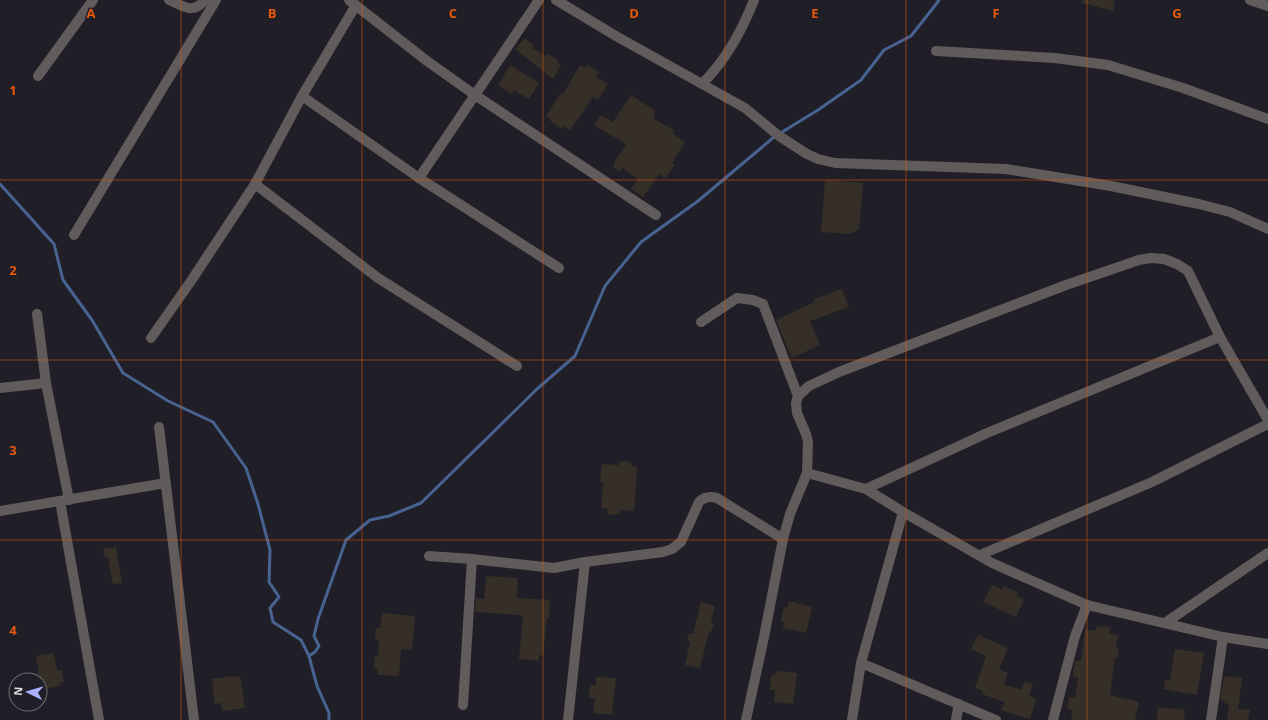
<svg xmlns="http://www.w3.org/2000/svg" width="1268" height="720" font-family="'Open Sans',sans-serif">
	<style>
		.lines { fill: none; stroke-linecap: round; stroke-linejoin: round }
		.stream { stroke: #486291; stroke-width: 3 }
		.building { fill: #352f28 }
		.minor { stroke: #615b5c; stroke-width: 10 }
		.grid { fill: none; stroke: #e8590c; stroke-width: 1; stroke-opacity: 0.55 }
		.grid-label { font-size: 13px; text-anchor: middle; font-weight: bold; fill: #e8590c; stroke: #201f27; stroke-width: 3; stroke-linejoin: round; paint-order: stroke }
	</style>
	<rect width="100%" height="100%" fill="#201f27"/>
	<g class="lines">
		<g class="stream">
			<polyline points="0,184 54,244 63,280 92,320 123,373 168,401 213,422 246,468 258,504 270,550 269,582 279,597 270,608 273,622 301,640 309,656 317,686 329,713 329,720"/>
			<polyline points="309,656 315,652 319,646 314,636 318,619 346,540 370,520 389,516 421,503 537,389 575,356 605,286 641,242 698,201 774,137 818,110 861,80 884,50 911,36 937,3 939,0"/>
		</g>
	</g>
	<g class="building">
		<polygon points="1082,0 1115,0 1113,11 1082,3"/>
		<polygon points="525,38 534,46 532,48 546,56 548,54 558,60 557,62 561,65 553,79 515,49"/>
		<polygon points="510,65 539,83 529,99 514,90 512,94 498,85"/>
		<polygon points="580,65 585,68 587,65 599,72 596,77 608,84 598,100 593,97 570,130 564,126 562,129 550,121 552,120 546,116 561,93 563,94"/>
		<polygon points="631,95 656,111 653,115 655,116 653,118 675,131 673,134 685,142 672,163 675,165 665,178 660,174 658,177 657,177 643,197 631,189 638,179 622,168 620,172 613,167 615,163 614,163 626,144 594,125 601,115 613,122"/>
		<polygon points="825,180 863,183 859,229 850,234 821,232"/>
		<polygon points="842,289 849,307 810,321 820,345 792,358 776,320 815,302 814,299"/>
		<polygon points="620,461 631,462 631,466 637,467 634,511 620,510 619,515 607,514 608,509 601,508 603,482 600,482 602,464 619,465"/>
		<polygon points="116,547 122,583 113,584 108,558 105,558 103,549"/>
		<polygon points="486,576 518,578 517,598 550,600 549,618 547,618 543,656 539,655 539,661 519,659 523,616 520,616 520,615 475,612 476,598 484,599"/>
		<polygon points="992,585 1002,590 1003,586 1018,592 1016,596 1024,600 1016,617 983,602"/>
		<polygon points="789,601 812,607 806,633 783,628 784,622 781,621 784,607 787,608"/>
		<polygon points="701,602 715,606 711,623 714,624 711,632 709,631 700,668 685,665 690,642 687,641 689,633 693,634"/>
		<polygon points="382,613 415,616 412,650 401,649 399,676 378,675 378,669 374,668 375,656 378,657 379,640 375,640 376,628 380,628"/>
		<polygon points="1097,626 1110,627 1109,634 1118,635 1116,648 1119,649 1118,658 1115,657 1110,695 1139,702 1135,720 1071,720 1073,710 1067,709 1069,697 1075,698 1078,677 1073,677 1075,661 1081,661 1085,629 1095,631"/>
		<polygon points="978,635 1008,648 999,669 1008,673 1004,684 1021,690 1024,682 1033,684 1029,696 1036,699 1030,719 1001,710 1004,702 982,694 983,691 975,688 986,656 971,649"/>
		<polygon points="1175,649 1204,653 1197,695 1164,689 1165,680 1170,681 1171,675"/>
		<polygon points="54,653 57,671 62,670 64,682 59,683 60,686 41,689 36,656"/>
		<polygon points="777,671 797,673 793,704 774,702 775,690 770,690 771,676 775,675"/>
		<polygon points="232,676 232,677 240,676 245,708 222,711 221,703 215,704 212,686 214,686 212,679"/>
		<polygon points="1224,676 1242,678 1238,709 1250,710 1248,720 1227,720 1229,704 1224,703 1225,701 1220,700"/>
		<polygon points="596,677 616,678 612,715 593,713 595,699 589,698 590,685 596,685"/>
		<polygon points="1158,707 1185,710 1184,720 1157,720"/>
	</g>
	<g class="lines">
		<g class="minor">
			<path d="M169,0C183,6 193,15 205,0"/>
			<polyline points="349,0 427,61 475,95 656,215"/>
			<polyline points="556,0 616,36 745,108 779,136 807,154 818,159 835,163 1006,169 1111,186 1199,204 1230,212 1268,229"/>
			<polyline points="1250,0 1268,6"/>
			<polyline points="936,51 1055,58 1108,65 1183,88 1268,119"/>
			<polyline points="38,76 93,0"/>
			<path d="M702,84C725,61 742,31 754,0"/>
			<polyline points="302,96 419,178 559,268"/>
			<polyline points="419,178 539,0"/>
			<polyline points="255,184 378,278 517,366"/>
			<polyline points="74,235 216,0"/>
			<polyline points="37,314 46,383 69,500"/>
			<polyline points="701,322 737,298 753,300 763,304 798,396"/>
			<polyline points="151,338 191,281 255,184 302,96 356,5"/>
			<polyline points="0,388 46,383"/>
			<polyline points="159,427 194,720"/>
			<polyline points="807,473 866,489 903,512 992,563 1087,605"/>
			<polyline points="866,489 987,433 1220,337"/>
			<polyline points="60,501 99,720"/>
			<polyline points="0,511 166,483"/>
			<polyline points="980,555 1152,482 1268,424"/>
			<path d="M429,556L472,559L554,568L585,562L663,552L672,549L681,542L699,502C704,497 710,496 717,498L783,539"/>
			<polyline points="1165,623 1268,553"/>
			<polyline points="861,663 996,720"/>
			<polyline points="463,705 472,559"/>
			<polyline points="568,720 585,562"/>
			<polyline points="746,720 764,637 783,539 790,514 807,473 808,442 806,434 797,413 796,403 798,396 809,386 839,372 1066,285 1139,260 1151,258 1164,259 1177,264 1188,271 1220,337 1268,420"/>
			<polyline points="852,720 861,663 903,512"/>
			<polyline points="956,720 959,704"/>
			<polyline points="1053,720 1075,636 1087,605 1223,637 1268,644"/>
			<polyline points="1211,720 1223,637"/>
		</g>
	</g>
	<path class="grid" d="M181,0V720M362,0V720M543,0V720M725,0V720M906,0V720M1087,0V720M0,180H1268M0,360H1268M0,540H1268"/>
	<g class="grid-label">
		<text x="91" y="18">A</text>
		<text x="272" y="18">B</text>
		<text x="453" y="18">C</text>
		<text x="634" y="18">D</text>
		<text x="815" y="18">E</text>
		<text x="996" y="18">F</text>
		<text x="1177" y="18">G</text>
		<text x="13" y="95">1</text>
		<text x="13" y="275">2</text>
		<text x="13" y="455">3</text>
		<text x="13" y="635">4</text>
	</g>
	<g transform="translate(28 692) rotate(275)"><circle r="19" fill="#201f27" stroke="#6c6b73"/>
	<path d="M0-3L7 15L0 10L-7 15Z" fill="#a7b1fc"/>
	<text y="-6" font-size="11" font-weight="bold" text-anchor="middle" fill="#dedee4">N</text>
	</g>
</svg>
